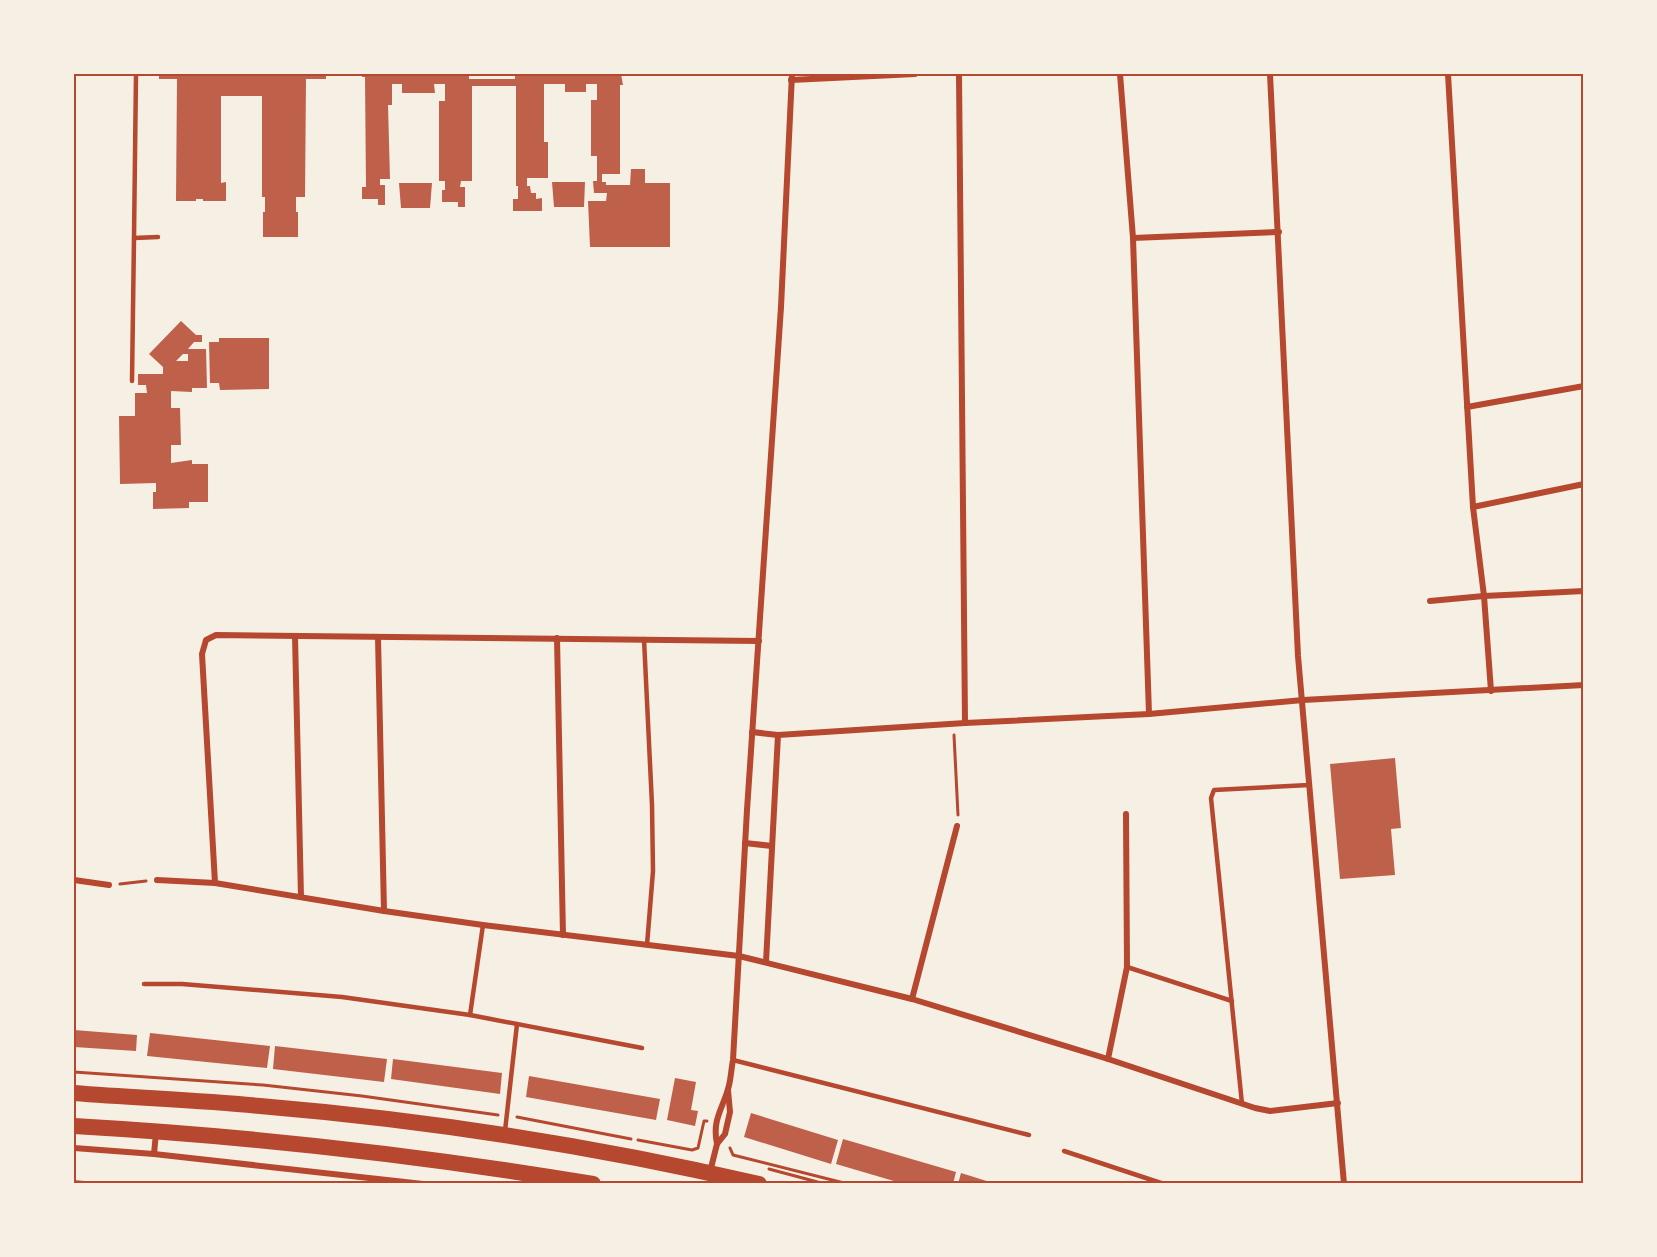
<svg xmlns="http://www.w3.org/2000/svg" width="1657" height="1257" font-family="'Titillium Web',sans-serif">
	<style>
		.building { fill: #bf614a; fill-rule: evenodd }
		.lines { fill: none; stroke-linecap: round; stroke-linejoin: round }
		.path { stroke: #b5482f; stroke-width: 3 }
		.service { stroke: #b5482f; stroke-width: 4.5 }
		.minor { stroke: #b5482f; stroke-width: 6 }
		.trunk { stroke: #b5482f; stroke-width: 16 }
		.neatline { fill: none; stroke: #b5482f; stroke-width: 2 }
	</style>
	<rect width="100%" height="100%" fill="#f6efe4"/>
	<g class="building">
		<polygon points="159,74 326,74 326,79 306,79 305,197 296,197 296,212 298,212 298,237 263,237 263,212 265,212 265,197 262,197 262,96 221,96 221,183 226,182 226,201 203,201 203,199 196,199 196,201 176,201 177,79 159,79"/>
		<polygon points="362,74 469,74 469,79 515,79 515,74 621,74 623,85 620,85 620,174 602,174 602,182 606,182 606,185 630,185 631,169 645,169 645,183 670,183 670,247 590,247 588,201 606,201 607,193 594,193 593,181 597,181 597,156 591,156 591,100 597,100 597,84 586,84 586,92 565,92 565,84 544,84 544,142 548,142 548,178 527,178 527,186 530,186 531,193 536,193 536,199 542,198 542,211 513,211 513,199 518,199 518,186 516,186 516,86 472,86 472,181 461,181 460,187 465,187 465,207 458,207 458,202 442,202 442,190 445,190 445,181 439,181 439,101 445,101 445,84 434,84 435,93 402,93 402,84 392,84 392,105 388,105 390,179 380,179 380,185 385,185 385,205 378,205 378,199 362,199 362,187 366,187 365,77 362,77"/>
		<polygon points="552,182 585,182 584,207 554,207"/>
		<polygon points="399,183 432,183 430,208 401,208"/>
		<path d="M181,321L196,335H202V342H194L188,349H206L207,388H192V392L171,391V408H180L181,445H171V463L192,460V464H208V502H189V508L153,509V492H156V483L120,484L119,416H135V393H147L146,385H138V374H163V367L149,354ZM183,354H188V361H176Z"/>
		<polygon points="219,338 269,338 269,389 220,390 219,383 210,383 209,342 219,342"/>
		<polygon points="1395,758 1401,828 1391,829 1395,875 1340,879 1330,764"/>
		<polygon points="74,1030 137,1035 136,1051 74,1047"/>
		<polygon points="150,1033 270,1046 267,1068 147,1056"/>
		<polygon points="275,1046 387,1059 384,1082 273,1069"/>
		<polygon points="393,1059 502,1073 500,1094 391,1079"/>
		<polygon points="529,1076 660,1099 656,1120 526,1097"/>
		<polygon points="675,1078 696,1082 691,1110 698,1111 695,1126 667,1120"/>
		<polygon points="751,1113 838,1140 831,1164 744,1137"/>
		<polygon points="843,1139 956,1172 953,1184 904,1184 836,1164"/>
		<polygon points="961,1173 993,1183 993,1184 958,1184"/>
		<polygon points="75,1180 94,1182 94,1184 74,1184"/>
	</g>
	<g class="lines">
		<g class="path">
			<polyline points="954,735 958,815"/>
			<polyline points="120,884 146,881"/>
			<polyline points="74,1072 263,1085 362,1096 498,1115"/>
			<polyline points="517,1117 631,1139"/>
			<polyline points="638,1140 692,1150 698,1148 704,1121 707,1121"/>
			<polyline points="730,1148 733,1155 848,1184"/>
			<polyline points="769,1169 825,1184"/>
		</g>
		<g class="service">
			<polyline points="136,74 134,238 158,237"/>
			<polyline points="132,381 134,238"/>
			<polyline points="644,639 652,805 653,871 647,945"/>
			<polyline points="1127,967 1232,1001"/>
			<polyline points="144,984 182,984 342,997 470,1015 642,1048"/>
			<polyline points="470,1015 483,925"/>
			<polyline points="733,1060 1029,1135"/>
			<polyline points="1242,1104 1211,798 1214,790 1309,785"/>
			<polyline points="505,1131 517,1024"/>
			<polyline points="1064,1151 1164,1184"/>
		</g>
		<g class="minor">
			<polyline points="959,74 965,723"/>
			<polyline points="1120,74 1133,238 1149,714"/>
			<polyline points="1270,74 1298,656 1344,1184"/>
			<polyline points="1448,74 1473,507 1484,596 1491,691"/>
			<polyline points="791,80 915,74"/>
			<polyline points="1133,238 1279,232"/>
			<polyline points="1467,407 1584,386"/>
			<polyline points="1473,507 1584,484"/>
			<polyline points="1430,601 1484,596 1584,591"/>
			<polyline points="295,636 301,897"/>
			<polyline points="378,637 384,911"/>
			<polyline points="557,638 563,935"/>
			<polyline points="752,732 778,735 965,723 1149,714 1303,700 1584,685"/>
			<polyline points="745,843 772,846"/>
			<polyline points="74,880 109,885"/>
			<polyline points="157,880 215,883 384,911 483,925 739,956 912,999 1108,1059 1255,1108 1270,1111 1338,1103"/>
			<polyline points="215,883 202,654 206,640 216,635 759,641"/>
			<polyline points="766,962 778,735"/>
			<polyline points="912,999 957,826"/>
			<polyline points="1108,1059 1127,967 1126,814"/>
			<path d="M717,1144C712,1120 722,1110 728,1089C731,1080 731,1070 733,1060L747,810L781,307L792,74"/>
			<polyline points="74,1148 154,1154 423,1184"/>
			<polyline points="154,1154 156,1133"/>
			<polyline points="710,1172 717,1144 725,1134 730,1112 728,1090"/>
		</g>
		<g class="trunk">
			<path d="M74,1093C136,1098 198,1100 260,1106C427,1120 595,1146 759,1184"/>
			<path d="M74,1126C248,1136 420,1155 593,1184"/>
		</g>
	</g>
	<rect width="1657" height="1257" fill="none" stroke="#f6efe4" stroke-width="150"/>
	<rect x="75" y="75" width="1507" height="1107" class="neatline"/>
</svg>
